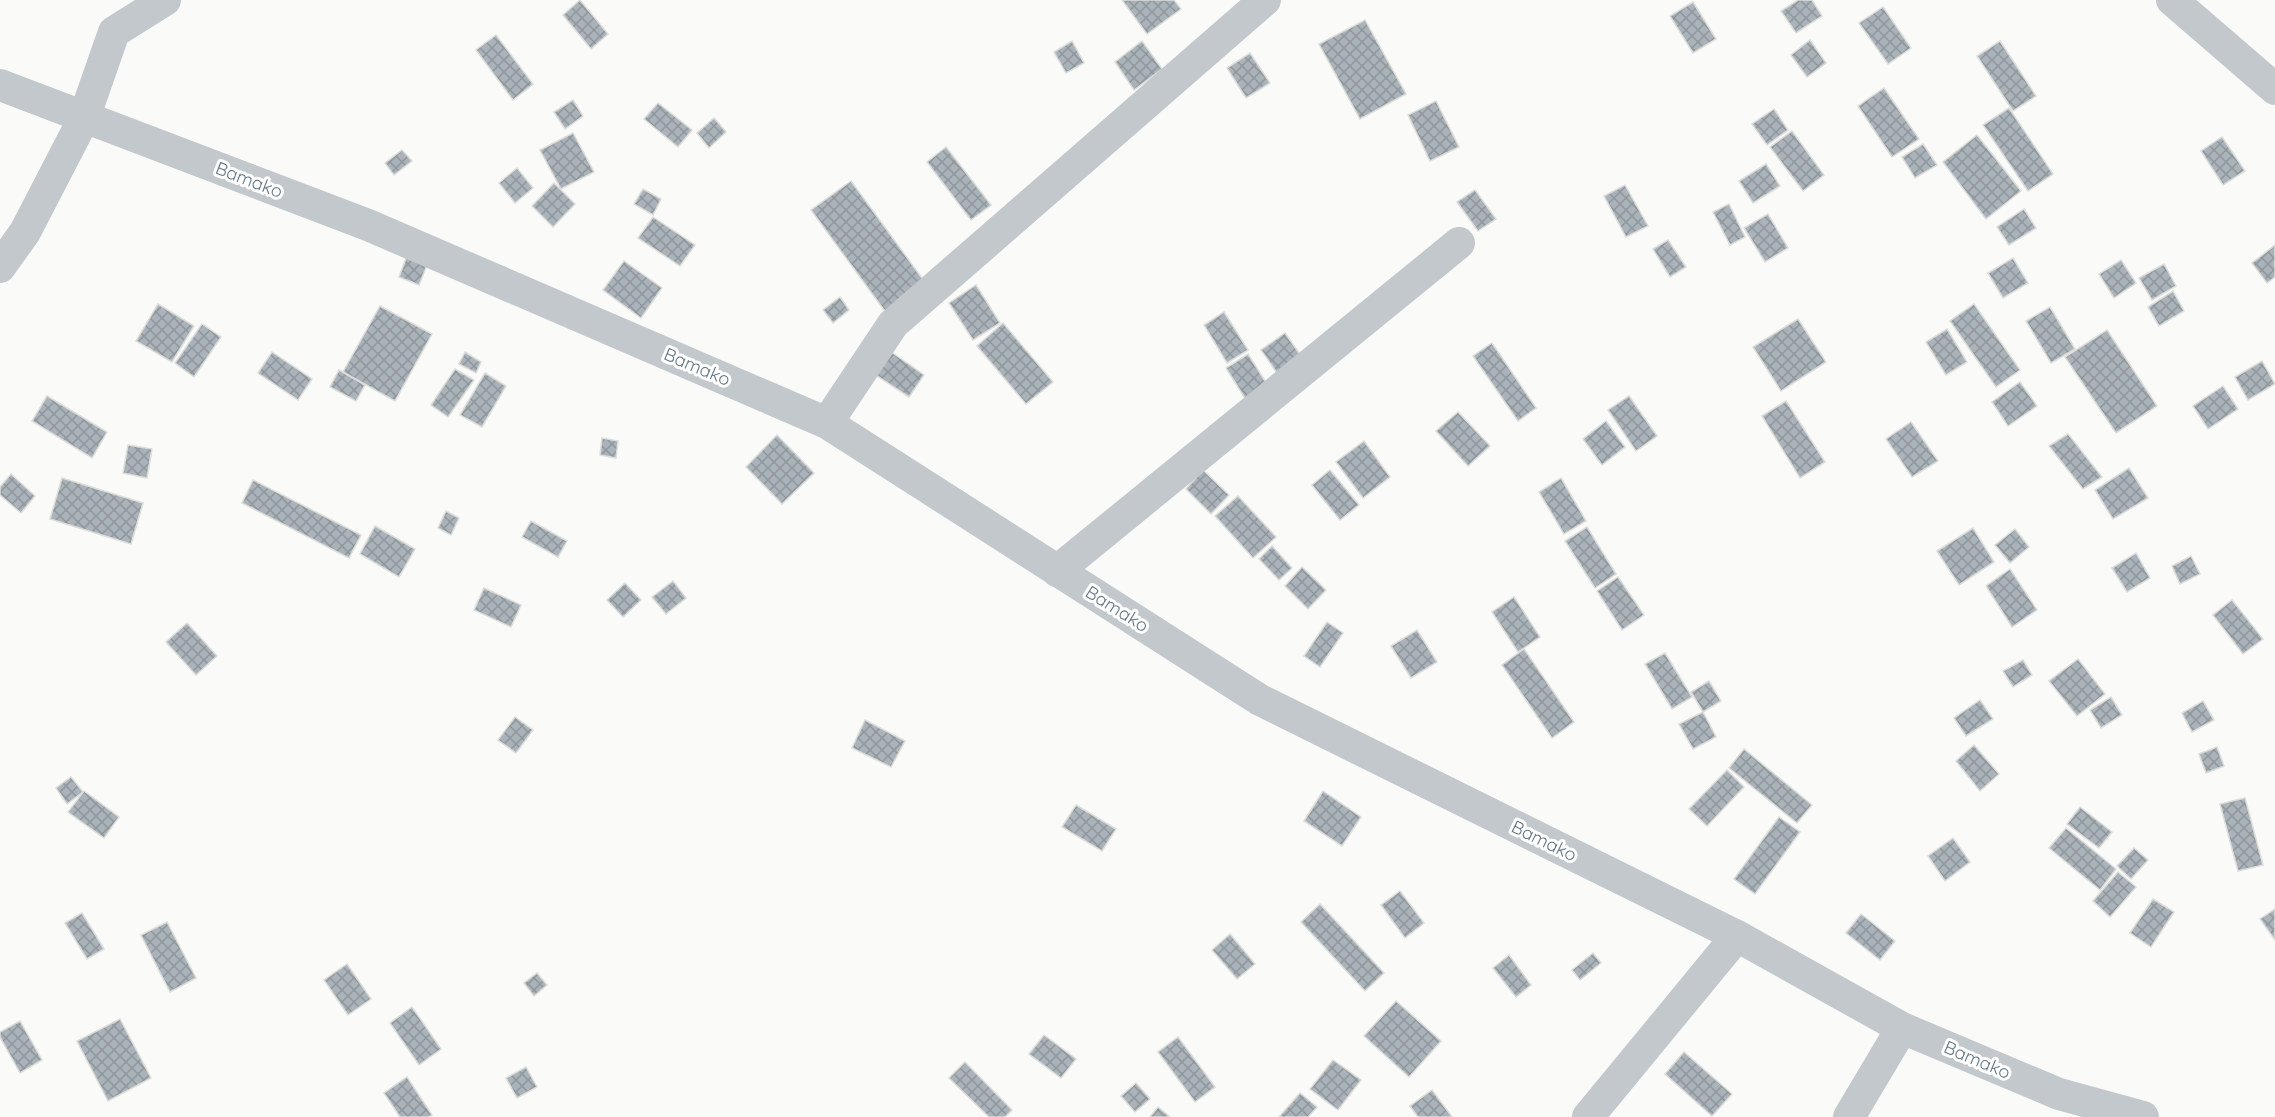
<svg xmlns="http://www.w3.org/2000/svg" width="2275" height="1117" font-family="Quicksand,sans-serif">
	<style>
		.building { fill: url(#building-cross-hatch); stroke: #dcdcda; stroke-width: 1.5 }
		.lines { fill: none; stroke-linecap: round; stroke-linejoin: round }
		.minor { stroke: #c3c8cc; stroke-width: 32 }
		.labels { text-anchor: middle; stroke-width: 6; stroke-linejoin: round; paint-order: stroke }
		.street-label { font-size: 18px; fill: #657683; stroke: #fff }
	</style>
	<defs>
		<pattern id="building-cross-hatch" width="8" height="8" patternUnits="userSpaceOnUse" patternTransform="scale(1.5)"><rect width="8" height="8" fill="#aab3b9"/><path d="M0 0l8 8M0 8l8-8" fill="none" stroke="#8e969c"/></pattern>
	</defs>
	<rect width="100%" height="100%" fill="#fafaf8"/>
	<g class="building">
		<polygon points="580,0 608,34 591,49 563,15"/>
		<polygon points="1122,0 1174,0 1181,9 1147,34"/>
		<polygon points="1798,0 1812,0 1822,16 1796,33 1781,11"/>
		<polygon points="1693,2 1716,39 1693,53 1670,16"/>
		<polygon points="1883,7 1911,48 1888,64 1859,23"/>
		<polygon points="1365,20 1406,94 1360,119 1319,44"/>
		<polygon points="496,35 533,84 513,100 476,50"/>
		<polygon points="1810,40 1826,63 1807,77 1791,55"/>
		<polygon points="1072,41 1084,63 1066,73 1054,52"/>
		<polygon points="1142,41 1162,69 1134,90 1115,62"/>
		<polygon points="2000,41 2036,96 2013,111 1977,56"/>
		<polygon points="1250,53 1270,83 1246,98 1227,68"/>
		<polygon points="1884,88 1919,139 1892,157 1858,106"/>
		<polygon points="573,100 583,116 565,129 554,112"/>
		<polygon points="1436,101 1459,147 1430,161 1408,115"/>
		<polygon points="658,103 692,130 678,147 644,119"/>
		<polygon points="2009,108 2053,174 2028,191 1983,125"/>
		<polygon points="1774,109 1788,130 1767,145 1752,124"/>
		<polygon points="714,118 726,132 709,148 697,133"/>
		<polygon points="1792,131 1824,175 1803,191 1770,147"/>
		<polygon points="573,133 594,172 561,189 540,150"/>
		<polygon points="1977,135 2021,191 1986,219 1943,162"/>
		<polygon points="2222,137 2245,171 2223,185 2201,151"/>
		<polygon points="1923,144 1937,165 1915,178 1902,157"/>
		<polygon points="946,147 991,205 971,220 927,162"/>
		<polygon points="402,150 412,161 394,175 385,163"/>
		<polygon points="1766,164 1780,186 1753,203 1739,181"/>
		<polygon points="517,168 533,188 515,203 499,183"/>
		<polygon points="851,181 927,285 887,314 811,210"/>
		<polygon points="554,183 575,204 553,227 532,206"/>
		<polygon points="1625,185 1648,226 1626,237 1604,196"/>
		<polygon points="643,189 661,199 653,215 634,204"/>
		<polygon points="1475,190 1496,219 1478,231 1457,202"/>
		<polygon points="1729,204 1745,237 1730,245 1713,212"/>
		<polygon points="2024,209 2036,228 2009,245 1997,227"/>
		<polygon points="1768,214 1788,248 1765,262 1744,228"/>
		<polygon points="653,217 695,245 680,266 638,238"/>
		<polygon points="1668,240 1686,267 1670,277 1653,249"/>
		<polygon points="2275,245 2275,277 2267,283 2252,263"/>
		<polygon points="407,256 427,265 419,285 399,277"/>
		<polygon points="2013,258 2028,283 2003,298 1988,273"/>
		<polygon points="2121,260 2136,283 2114,298 2099,274"/>
		<polygon points="624,261 662,288 641,318 603,290"/>
		<polygon points="2164,264 2176,286 2152,300 2139,278"/>
		<polygon points="976,285 1000,323 973,340 949,303"/>
		<polygon points="2173,291 2184,311 2159,326 2148,307"/>
		<polygon points="840,297 849,310 833,323 823,310"/>
		<polygon points="158,304 194,326 172,362 136,341"/>
		<polygon points="1974,304 2020,370 1996,387 1950,321"/>
		<polygon points="380,306 432,334 395,401 343,372"/>
		<polygon points="2050,307 2075,349 2051,363 2026,321"/>
		<polygon points="1224,312 1248,350 1227,363 1204,325"/>
		<polygon points="1798,319 1826,362 1781,391 1753,347"/>
		<polygon points="1003,323 1053,382 1026,404 977,346"/>
		<polygon points="202,324 221,337 194,377 175,363"/>
		<polygon points="1947,329 1967,362 1946,375 1926,342"/>
		<polygon points="2107,330 2157,406 2116,433 2065,357"/>
		<polygon points="1285,333 1306,363 1282,380 1261,350"/>
		<polygon points="1492,343 1536,408 1518,421 1473,356"/>
		<polygon points="887,349 924,375 909,397 871,372"/>
		<polygon points="272,352 312,379 298,400 258,373"/>
		<polygon points="465,352 481,362 476,373 459,364"/>
		<polygon points="1248,354 1270,389 1248,403 1226,368"/>
		<polygon points="2262,361 2275,384 2248,400 2235,377"/>
		<polygon points="455,369 474,380 448,417 431,405"/>
		<polygon points="339,370 365,385 356,401 330,387"/>
		<polygon points="485,373 506,386 482,427 460,415"/>
		<polygon points="2020,382 2037,406 2008,426 1992,402"/>
		<polygon points="2223,386 2238,409 2208,429 2193,406"/>
		<polygon points="47,396 107,432 92,458 32,421"/>
		<polygon points="1629,396 1657,436 1636,451 1608,410"/>
		<polygon points="1786,401 1825,462 1800,478 1762,416"/>
		<polygon points="1458,412 1490,446 1468,466 1436,431"/>
		<polygon points="1606,421 1625,447 1602,465 1583,439"/>
		<polygon points="1911,422 1938,461 1912,477 1886,439"/>
		<polygon points="2068,434 2102,477 2083,489 2049,446"/>
		<polygon points="777,435 814,473 782,504 746,467"/>
		<polygon points="602,438 618,441 616,458 600,455"/>
		<polygon points="1364,441 1390,477 1363,498 1336,462"/>
		<polygon points="128,445 152,449 147,478 123,473"/>
		<polygon points="2129,468 2148,498 2113,519 2095,490"/>
		<polygon points="1203,470 1229,495 1211,514 1186,489"/>
		<polygon points="1330,470 1359,505 1340,520 1312,485"/>
		<polygon points="11,474 35,496 21,513 0,495 0,487"/>
		<polygon points="62,478 143,503 131,544 50,519"/>
		<polygon points="1561,478 1586,521 1564,534 1539,492"/>
		<polygon points="253,480 361,535 349,558 242,503"/>
		<polygon points="1238,496 1276,537 1253,558 1215,516"/>
		<polygon points="446,511 459,518 451,535 438,528"/>
		<polygon points="531,521 567,541 558,557 522,537"/>
		<polygon points="375,526 415,549 399,577 360,554"/>
		<polygon points="1587,527 1616,574 1595,588 1565,541"/>
		<polygon points="1973,528 1994,562 1959,585 1937,551"/>
		<polygon points="2015,529 2029,547 2010,563 1995,545"/>
		<polygon points="1272,546 1292,568 1279,580 1259,559"/>
		<polygon points="2136,553 2150,578 2127,592 2112,568"/>
		<polygon points="2191,556 2200,574 2180,584 2172,566"/>
		<polygon points="1302,567 1326,590 1308,609 1285,586"/>
		<polygon points="2010,569 2037,610 2012,627 1986,586"/>
		<polygon points="1618,577 1644,615 1622,630 1597,591"/>
		<polygon points="673,581 686,598 666,614 652,597"/>
		<polygon points="625,583 641,600 623,617 607,600"/>
		<polygon points="484,588 521,605 511,627 474,610"/>
		<polygon points="1514,597 1540,637 1518,652 1492,612"/>
		<polygon points="2232,600 2263,639 2243,654 2213,615"/>
		<polygon points="1327,622 1343,633 1320,667 1304,656"/>
		<polygon points="187,623 217,656 196,675 166,642"/>
		<polygon points="1417,630 1437,662 1411,678 1391,646"/>
		<polygon points="1524,649 1574,722 1552,738 1502,665"/>
		<polygon points="1665,653 1692,697 1672,709 1645,664"/>
		<polygon points="2078,659 2105,694 2077,716 2049,681"/>
		<polygon points="2023,660 2032,675 2013,687 2003,671"/>
		<polygon points="1709,681 1721,701 1703,712 1691,692"/>
		<polygon points="2111,697 2122,715 2101,728 2090,710"/>
		<polygon points="1980,700 1993,719 1966,736 1954,718"/>
		<polygon points="2203,701 2214,720 2192,732 2182,713"/>
		<polygon points="1703,712 1716,737 1693,749 1679,724"/>
		<polygon points="515,717 533,730 516,753 498,740"/>
		<polygon points="865,720 905,741 891,767 852,748"/>
		<polygon points="1974,745 1999,774 1980,791 1956,761"/>
		<polygon points="2217,747 2224,766 2206,773 2199,754"/>
		<polygon points="1744,749 1812,805 1797,823 1729,768"/>
		<polygon points="1727,770 1744,787 1707,826 1689,809"/>
		<polygon points="71,777 83,792 67,804 56,788"/>
		<polygon points="84,791 119,817 104,838 68,812"/>
		<polygon points="1323,791 1361,817 1342,846 1304,821"/>
		<polygon points="2245,798 2263,865 2238,871 2220,804"/>
		<polygon points="1076,805 1116,829 1102,851 1062,827"/>
		<polygon points="2080,807 2112,832 2099,848 2067,824"/>
		<polygon points="1779,817 1800,832 1755,894 1734,879"/>
		<polygon points="2066,828 2116,869 2100,890 2049,848"/>
		<polygon points="1953,838 1970,862 1945,881 1928,856"/>
		<polygon points="2134,848 2148,860 2131,879 2117,866"/>
		<polygon points="2118,872 2136,887 2110,917 2093,901"/>
		<polygon points="1400,891 1424,923 1405,938 1381,905"/>
		<polygon points="2153,899 2174,912 2151,947 2130,933"/>
		<polygon points="1320,904 1384,973 1365,991 1301,922"/>
		<polygon points="2275,909 2275,940 2260,919"/>
		<polygon points="82,913 104,949 87,959 65,923"/>
		<polygon points="1861,914 1895,941 1880,960 1846,933"/>
		<polygon points="167,922 196,978 170,992 141,935"/>
		<polygon points="1230,934 1255,964 1237,979 1212,950"/>
		<polygon points="1593,953 1601,963 1580,980 1572,970"/>
		<polygon points="1509,955 1531,985 1516,997 1493,968"/>
		<polygon points="347,964 371,999 348,1015 324,980"/>
		<polygon points="537,973 547,985 534,996 524,983"/>
		<polygon points="1396,1001 1441,1041 1409,1077 1364,1036"/>
		<polygon points="412,1007 441,1049 419,1065 390,1023"/>
		<polygon points="120,1019 151,1078 108,1101 77,1041"/>
		<polygon points="20,1021 42,1060 20,1073 0,1037 0,1032"/>
		<polygon points="1044,1035 1076,1059 1061,1078 1029,1054"/>
		<polygon points="1178,1037 1215,1087 1195,1102 1158,1052"/>
		<polygon points="1684,1052 1732,1094 1712,1116 1665,1074"/>
		<polygon points="1333,1060 1361,1080 1338,1110 1310,1089"/>
		<polygon points="965,1062 1012,1110 1005,1117 989,1117 949,1078"/>
		<polygon points="526,1067 537,1087 517,1098 506,1078"/>
		<polygon points="407,1077 432,1115 429,1117 400,1117 384,1093"/>
		<polygon points="1136,1083 1150,1099 1135,1112 1121,1096"/>
		<polygon points="1432,1090 1452,1117 1418,1117 1410,1106"/>
		<polygon points="1300,1093 1317,1107 1308,1117 1279,1117"/>
		<polygon points="1158,1107 1170,1117 1150,1117"/>
	</g>
	<g class="lines">
		<g class="minor">
			<polyline points="2172,0 2275,89"/>
			<polyline points="0,85 368,225 827,423 1260,700 1737,936 1902,1028 2059,1094 2143,1117"/>
			<polyline points="0,267 25,232 84,118 114,32 165,0"/>
			<polyline points="827,423 893,324 1265,0"/>
			<polyline points="1057,571 1459,243"/>
			<polyline points="1588,1117 1737,936"/>
			<polyline points="1849,1117 1902,1028"/>
		</g>
	</g>
	<g class="labels">
		<g class="street-label">
			<text transform="translate(249 180) rotate(21)" y="6">Bamako</text>
			<text transform="translate(697 367) rotate(23)" y="6">Bamako</text>
			<text transform="translate(1117 609) rotate(32)" y="6">Bamako</text>
			<text transform="translate(1544 841) rotate(26)" y="6">Bamako</text>
			<text transform="translate(1977 1060) rotate(23)" y="6">Bamako</text>
		</g>
	</g>
</svg>
